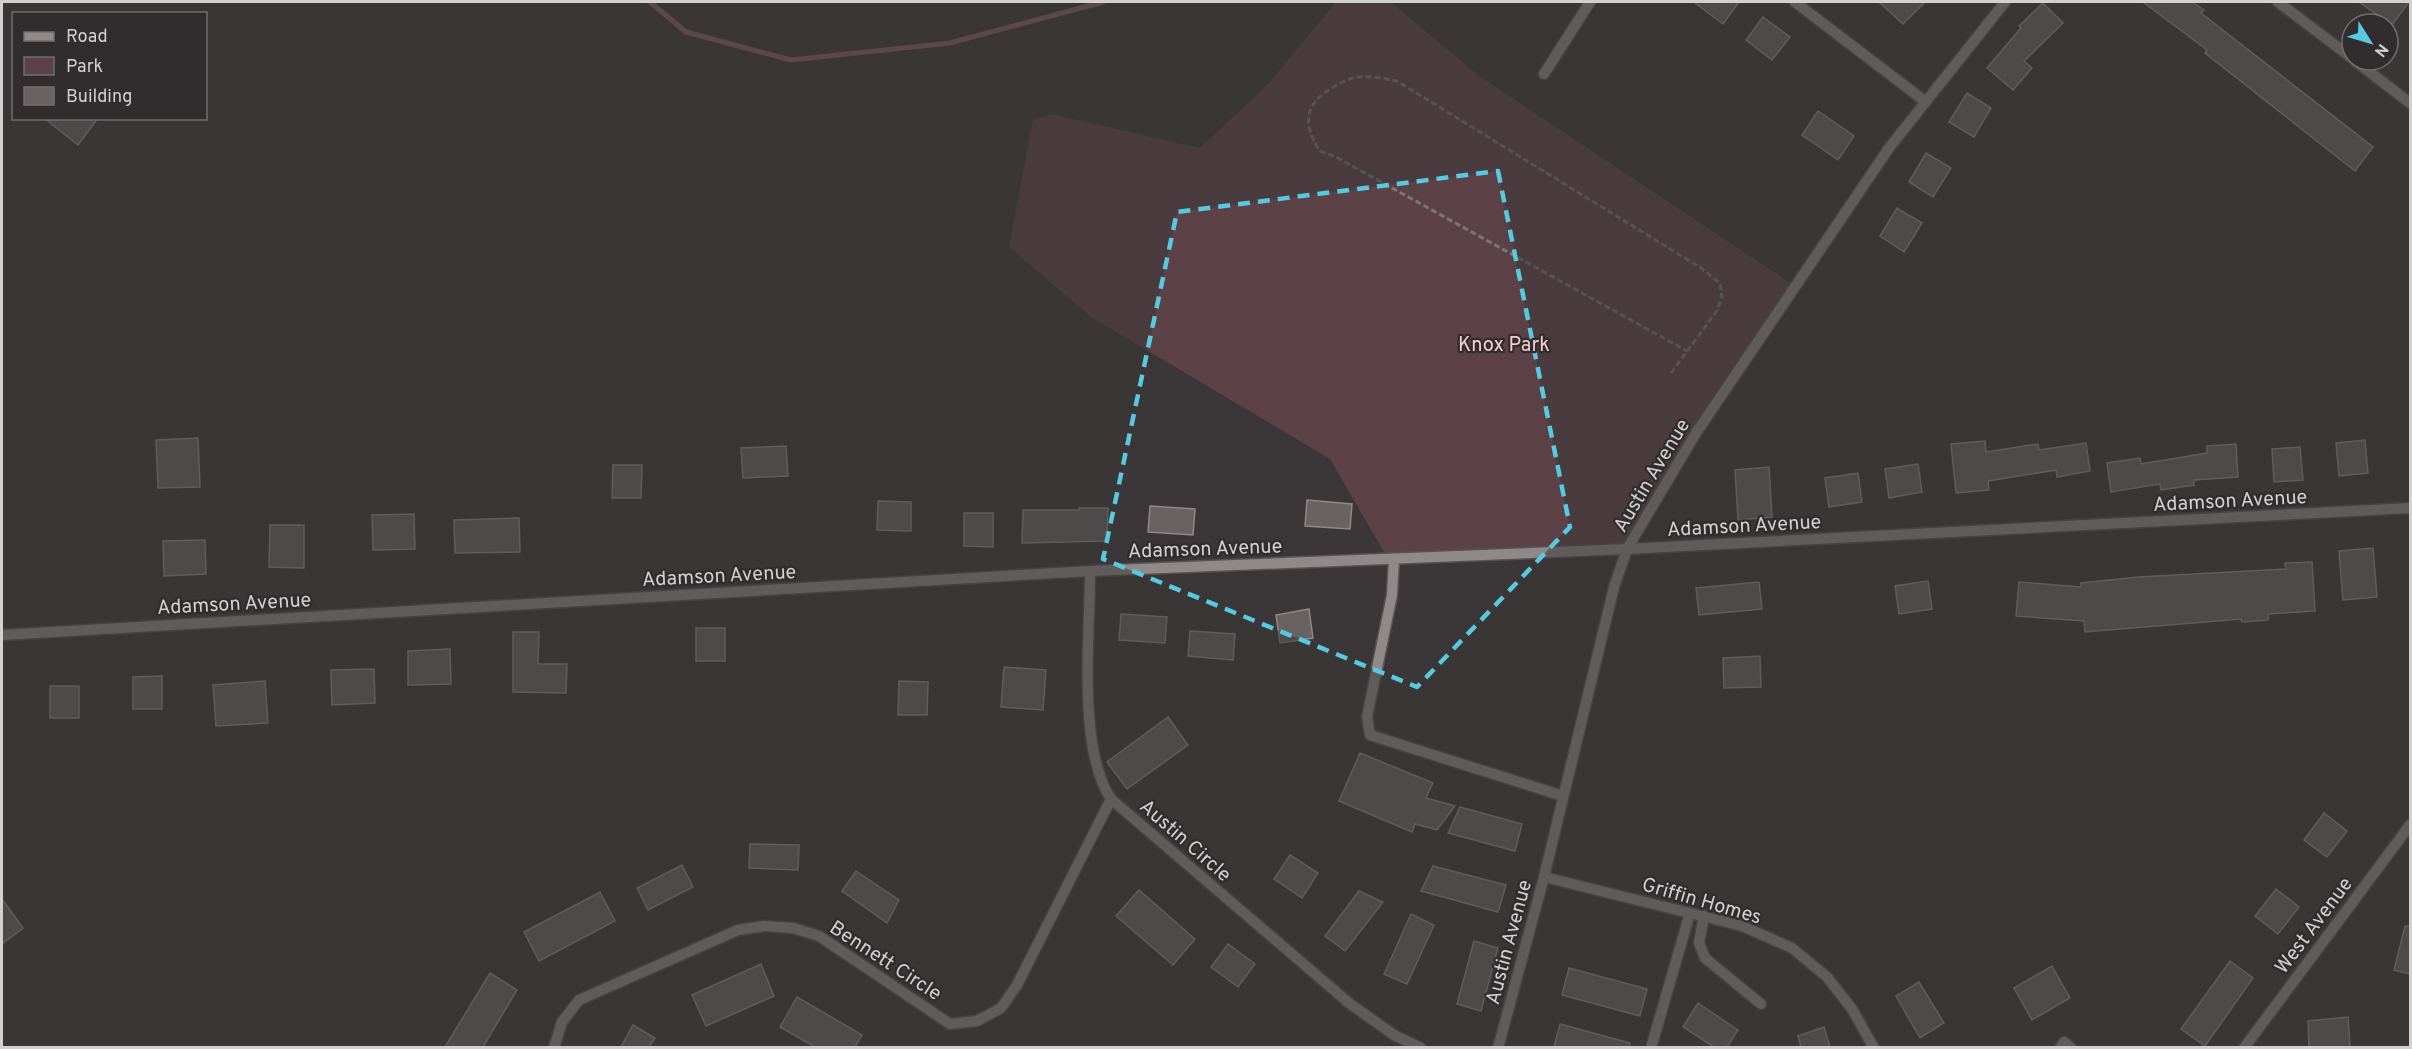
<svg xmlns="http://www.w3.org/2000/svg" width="2412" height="1049" font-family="Overpass,sans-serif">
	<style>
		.green { fill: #5c4147 }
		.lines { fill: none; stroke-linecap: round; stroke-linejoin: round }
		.stream { stroke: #895c67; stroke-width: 5 }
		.building { fill: #686263; stroke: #8e8889; stroke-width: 1.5 }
		.minor-casing { stroke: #575354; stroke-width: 13 }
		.path { stroke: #7a7677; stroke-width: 3; stroke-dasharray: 6 3; stroke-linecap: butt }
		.minor { stroke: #8f898a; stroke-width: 10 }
		.marked { fill: none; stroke: #57c9e1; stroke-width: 4.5; stroke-dasharray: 12 8; stroke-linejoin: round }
		.labels { text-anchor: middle; stroke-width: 4.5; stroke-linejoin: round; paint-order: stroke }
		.park-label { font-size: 20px; fill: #facbd5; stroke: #312c2d }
		.street-label { font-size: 20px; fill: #d3d0d1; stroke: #312c2d }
	</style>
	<rect width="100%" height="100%" fill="#3b3637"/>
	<polygon class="green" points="1336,2 1391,2 1479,76 1795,286 1627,549 1388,559 1330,459 1091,317 1009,247 1033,120 1052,114 1200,148 1269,83"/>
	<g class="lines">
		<polyline class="stream" points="650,2 686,32 791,60 950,43 1103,2"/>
	</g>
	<g class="building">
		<polygon points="1694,2 1739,2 1723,24"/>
		<polygon points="1879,2 1925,2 1903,24"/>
		<polygon points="2143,2 2192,2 2204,10 2201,13 2373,147 2355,171 2205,53 2207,50"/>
		<polygon points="2359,2 2409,2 2392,25"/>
		<polygon points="2043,3 2063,23 2024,61 2032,68 2013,90 1987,68 2021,28 2019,26"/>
		<polygon points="1763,17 1790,37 1772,60 1746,40"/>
		<polygon points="1967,93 1991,108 1974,137 1949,122"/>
		<polygon points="1818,111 1854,136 1838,160 1802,135"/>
		<polygon points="44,118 98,118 78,145"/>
		<polygon points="1926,153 1951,168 1933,197 1909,182"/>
		<polygon points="1897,208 1922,223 1904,252 1880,236"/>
		<polygon points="198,438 200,487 158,488 156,440"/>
		<polygon points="2365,440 2368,473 2339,476 2336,443"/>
		<polygon points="1985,441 1986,452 2038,444 2039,450 2086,443 2090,471 2057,477 2056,470 1988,481 1989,490 1956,493 1951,444"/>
		<polygon points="2236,444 2238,477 2194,480 2194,485 2161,490 2160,484 2111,492 2107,463 2140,458 2141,464 2207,453 2207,446"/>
		<polygon points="786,446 788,476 743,478 741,448"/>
		<polygon points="2300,447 2303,480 2274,482 2272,449"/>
		<polygon points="1918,464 1922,492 1889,498 1885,469"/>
		<polygon points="613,465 642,465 641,498 612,498"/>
		<polygon points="1769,467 1772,517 1738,520 1735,470"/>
		<polygon points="1858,473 1862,502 1829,507 1825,478"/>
		<polygon points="1307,500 1352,504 1350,529 1305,526"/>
		<polygon points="878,501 911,502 911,531 877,530"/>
		<polygon points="1150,506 1195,509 1193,535 1148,532"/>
		<polygon points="1079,508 1108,508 1107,541 1022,543 1023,510 1079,510"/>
		<polygon points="964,513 993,513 993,547 964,546"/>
		<polygon points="414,514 415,549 373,550 372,515"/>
		<polygon points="519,518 520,552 455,553 454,520"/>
		<polygon points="270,525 304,525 304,568 269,567"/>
		<polygon points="205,540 206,574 164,576 163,541"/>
		<polygon points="2373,548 2377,597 2343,600 2339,551"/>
		<polygon points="2312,562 2315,611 2268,614 2268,620 2242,622 2241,619 2085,632 2084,621 2016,616 2019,582 2081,587 2081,583 2138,577 2286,569 2285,563"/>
		<polygon points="1928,581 1932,609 1899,614 1895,586"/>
		<polygon points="1759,582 1762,609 1699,615 1696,588"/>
		<polygon points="1309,609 1313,638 1280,643 1276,615"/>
		<polygon points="1121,614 1167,617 1165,643 1119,640"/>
		<rect x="696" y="628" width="29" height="33"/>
		<polygon points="1190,631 1235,634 1233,660 1188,656"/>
		<polygon points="513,632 539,632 538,664 567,664 566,693 513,692"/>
		<polygon points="450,649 451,684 408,685 408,651"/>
		<polygon points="1760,656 1761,687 1724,688 1723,658"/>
		<polygon points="1004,667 1046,670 1043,710 1001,707"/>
		<polygon points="374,669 375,703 332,705 331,670"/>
		<polygon points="162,676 162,709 133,709 133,677"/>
		<polygon points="265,681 268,723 216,726 213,685"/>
		<polygon points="899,681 928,682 927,715 898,715"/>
		<rect x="50" y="686" width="29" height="32"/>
		<polygon points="1168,717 1188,745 1127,789 1107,762"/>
		<polygon points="1360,753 1433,783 1426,798 1455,806 1437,830 1415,824 1412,832 1339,801"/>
		<polygon points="1460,807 1522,824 1515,851 1448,833"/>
		<polygon points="2324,813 2347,831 2327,857 2304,840"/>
		<polygon points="750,844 799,845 798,870 749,868"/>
		<polygon points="1290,855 1318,873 1302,898 1274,879"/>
		<polygon points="682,865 693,887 648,910 637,888"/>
		<polygon points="1433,866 1506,885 1498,912 1421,891"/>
		<polygon points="856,871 899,900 887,923 842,891"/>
		<polygon points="2276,889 2299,907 2278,934 2255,916"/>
		<polygon points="1139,890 1195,939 1173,965 1116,916"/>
		<polygon points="1359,891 1383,902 1345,951 1325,936"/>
		<polygon points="600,892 615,921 539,961 524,932"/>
		<polygon points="2,899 23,928 2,944"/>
		<polygon points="1411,914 1434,925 1407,984 1384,974"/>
		<polygon points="2405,926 2410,926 2410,974 2394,970"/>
		<polygon points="1474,941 1498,948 1481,1011 1457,1004"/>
		<polygon points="1228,944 1255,964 1238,987 1211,967"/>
		<polygon points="2230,961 2253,978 2205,1046 2181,1029"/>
		<polygon points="761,964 774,996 706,1026 692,995"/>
		<polygon points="2052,966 2070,998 2032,1020 2014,988"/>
		<polygon points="1569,968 1647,989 1640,1016 1562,995"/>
		<polygon points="490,973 517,990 483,1047 445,1047"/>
		<polygon points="1919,982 1944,1023 1920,1038 1896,996"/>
		<polygon points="797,997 862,1035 855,1047 815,1047 780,1027"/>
		<polygon points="1698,1003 1738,1030 1727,1047 1714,1047 1683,1027"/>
		<polygon points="2348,1017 2350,1047 2309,1047 2308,1021"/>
		<polygon points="1560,1024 1630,1043 1629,1047 1554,1047"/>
		<polygon points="633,1025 655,1038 649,1047 621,1047"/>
		<polygon points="1824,1027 1830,1047 1801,1047 1798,1036"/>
	</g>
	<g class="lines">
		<g class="minor-casing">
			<g id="minor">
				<polyline points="1795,2 1926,102"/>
				<polyline points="2278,2 2352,58"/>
				<polyline points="2354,60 2410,103"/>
				<polyline points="1544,74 1590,2"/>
				<polyline points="1394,559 1392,595 1367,717 1370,735 1563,796"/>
				<path d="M1090,571C1090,633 1077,748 1111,799L1349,1003L1394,1035L1421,1048"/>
				<polyline points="2,635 1090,571 1627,549 2410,508"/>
				<polyline points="1544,877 1742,926 1792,948 1827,977 1852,1009 1874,1048"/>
				<polyline points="1704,916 1699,943 1705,958 1761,1004"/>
				<polyline points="554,1048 562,1022 579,1000 738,930 765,926 793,928 819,936 950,1024 977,1021 1001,1008 1017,985 1111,799"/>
				<polyline points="1498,1048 1544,877 1614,587 1627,549 1696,433 1889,148 2005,2"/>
				<polyline points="1651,1048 1690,913"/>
				<polyline points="2060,1048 2064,1042 2071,1048"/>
				<polyline points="2244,1048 2410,825"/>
			</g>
		</g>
		<path class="path" d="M1671,373L1716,312L1722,298L1720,283L1701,268L1397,81C1386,79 1373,76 1360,77C1351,77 1343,82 1335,86C1305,103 1301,123 1320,151L1336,157L1687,351"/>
		<use href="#minor" class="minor"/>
	</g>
	<path d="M0 0H2412V1049H0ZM1498,171L1570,527L1417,687L1103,559L1177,212Z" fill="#3b3637" fill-opacity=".55" fill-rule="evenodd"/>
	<path class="marked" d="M1498,171L1570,527L1417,687L1103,559L1177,212Z"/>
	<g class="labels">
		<g class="park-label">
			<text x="1504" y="351">Knox Park</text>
		</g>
		<g class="street-label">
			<text transform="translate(1651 475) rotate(-59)" y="7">Austin Avenue</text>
			<text transform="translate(2230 500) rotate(-3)" y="7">Adamson Avenue</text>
			<text transform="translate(1744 525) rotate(-3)" y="7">Adamson Avenue</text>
			<text transform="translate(1205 548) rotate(-2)" y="7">Adamson Avenue</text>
			<text transform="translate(719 575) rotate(-3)" y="7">Adamson Avenue</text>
			<text transform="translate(234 603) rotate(-3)" y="7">Adamson Avenue</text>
			<text transform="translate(1186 840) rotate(41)" y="7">Austin Circle</text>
			<text transform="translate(1702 900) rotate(16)" y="7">Griffin Homes</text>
			<text transform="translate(2313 925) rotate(-53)" y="7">West Avenue</text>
			<text transform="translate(1508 942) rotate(-75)" y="7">Austin Avenue</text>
			<text transform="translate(886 960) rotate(33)" y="7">Bennett Circle</text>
		</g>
	</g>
	<rect width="2412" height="1049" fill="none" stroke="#d3d0d1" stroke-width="6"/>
	<rect x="12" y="12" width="195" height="108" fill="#312c2d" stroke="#726e6f" stroke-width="1.5"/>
	<rect x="24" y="32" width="30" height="9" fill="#8f898a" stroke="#726e6f" stroke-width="1.5"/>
	<text x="66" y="42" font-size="18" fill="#d3d0d1">Road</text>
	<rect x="24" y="57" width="30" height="18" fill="#5c4147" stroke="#726e6f" stroke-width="1.5"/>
	<text x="66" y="72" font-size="18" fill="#d3d0d1">Park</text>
	<rect x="24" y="87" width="30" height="18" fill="#686263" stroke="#726e6f" stroke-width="1.5"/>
	<text x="66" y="102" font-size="18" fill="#d3d0d1">Building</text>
	<g transform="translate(2370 42) rotate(127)"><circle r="28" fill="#312c2d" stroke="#726e6f" stroke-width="1.5"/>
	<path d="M0-4.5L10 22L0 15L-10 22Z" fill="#57c9e1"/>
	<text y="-9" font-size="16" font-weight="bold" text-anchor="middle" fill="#d3d0d1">N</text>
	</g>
</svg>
